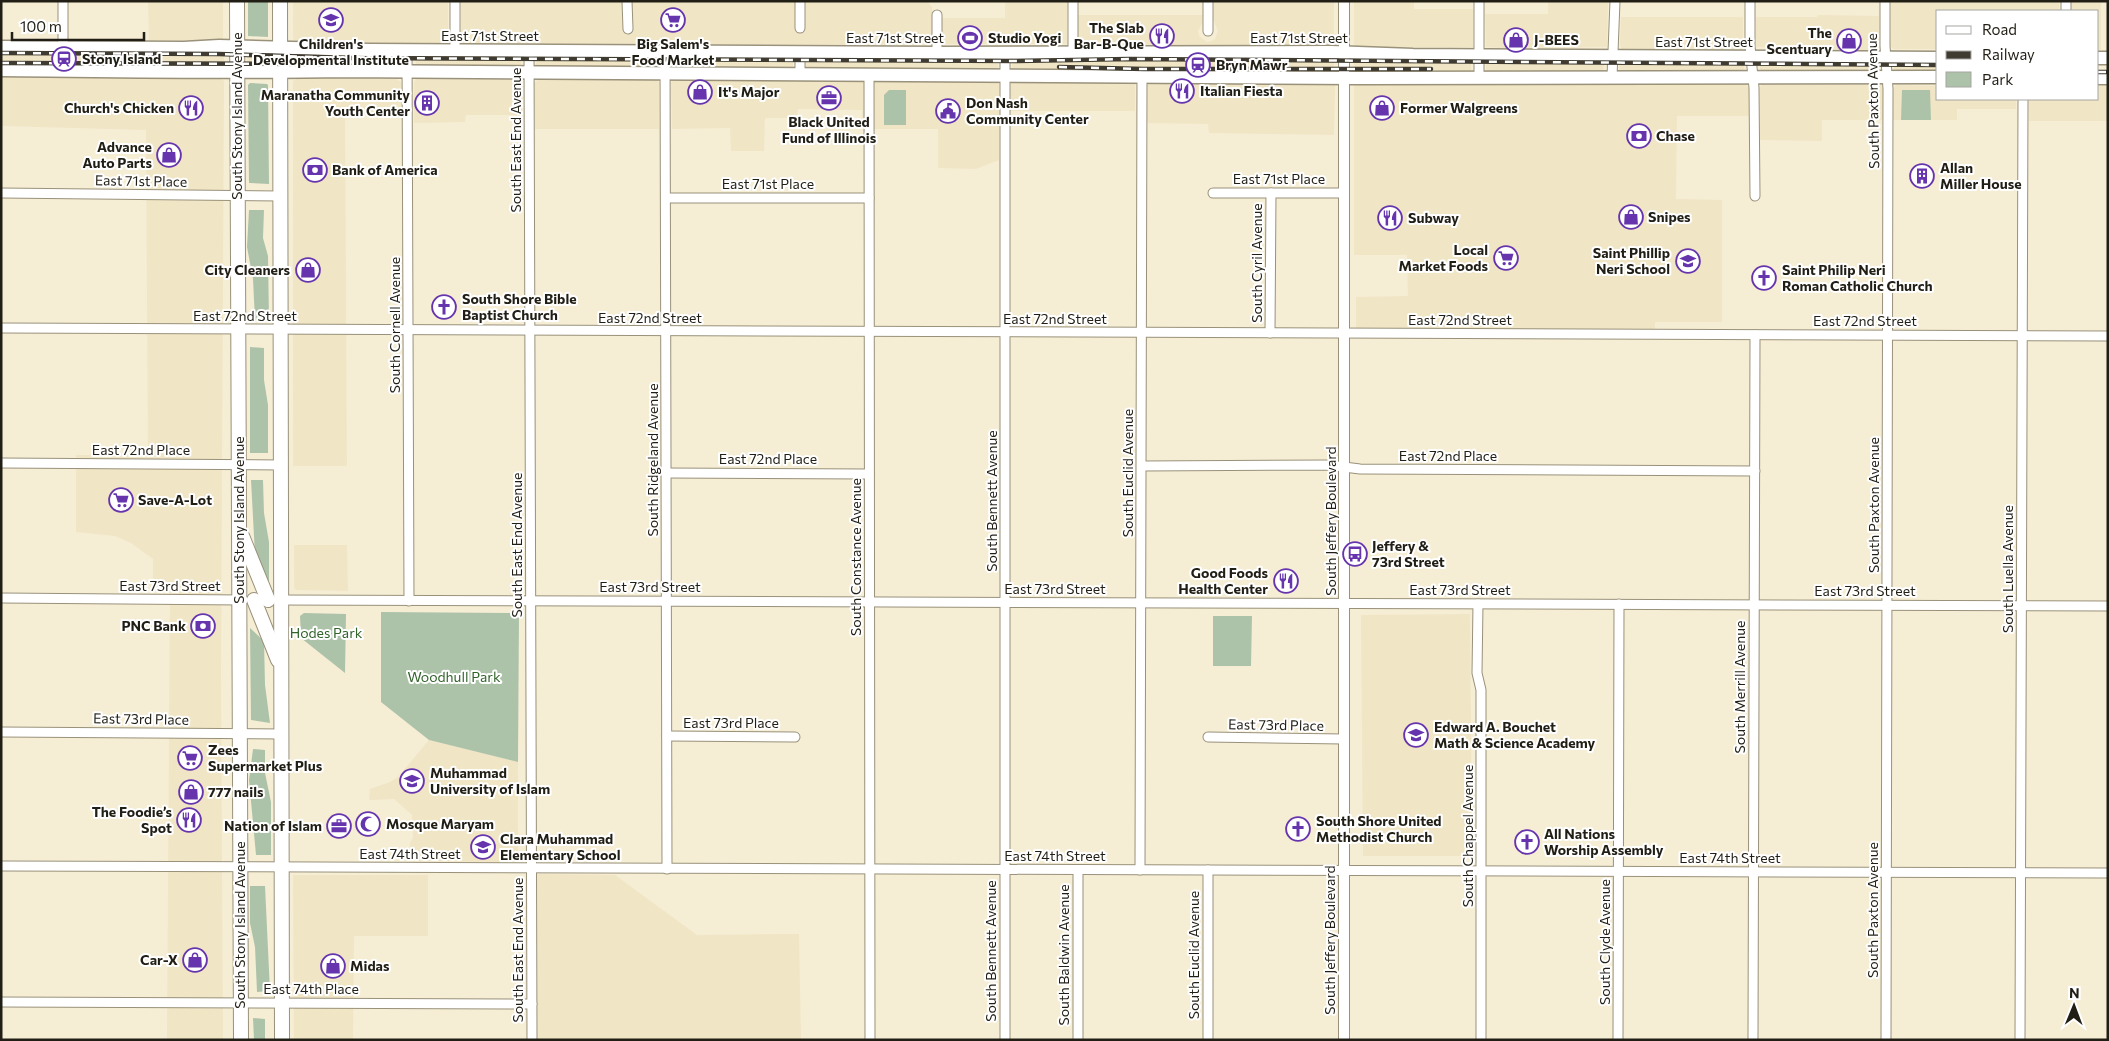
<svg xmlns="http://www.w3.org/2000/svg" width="2109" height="1041" font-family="Commissioner,sans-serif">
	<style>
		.built { fill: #f0e5c5 }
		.green { fill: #adc3a9 }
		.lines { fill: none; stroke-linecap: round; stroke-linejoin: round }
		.minor-casing { stroke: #99917a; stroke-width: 11 }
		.tertiary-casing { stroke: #99917a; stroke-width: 12 }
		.secondary-casing { stroke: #99917a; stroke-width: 15 }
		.trunk-casing { stroke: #99917a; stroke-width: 16 }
		.minor { stroke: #fff; stroke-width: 9 }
		.tertiary { stroke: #fff; stroke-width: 10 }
		.secondary { stroke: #fff; stroke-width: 12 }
		.trunk { stroke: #fff; stroke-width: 14 }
		.rail-casing { stroke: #3f3b30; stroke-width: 4.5 }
		.rail { stroke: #fff; stroke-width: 2.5; stroke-dasharray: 8; stroke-linecap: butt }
		.labels { text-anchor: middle; stroke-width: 4; stroke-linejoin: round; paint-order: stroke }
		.poi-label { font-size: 14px; font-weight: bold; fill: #211e15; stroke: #fff; text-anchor: start }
		.street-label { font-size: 14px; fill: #211e15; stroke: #fff }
		.park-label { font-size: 14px; fill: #32632b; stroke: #fff }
	</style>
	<rect width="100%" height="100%" fill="#f6edd5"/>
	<g class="built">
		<polygon points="148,1 223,1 223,40 149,40"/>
		<polygon points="293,1 448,1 448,40 445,43 297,42 293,39"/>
		<polygon points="461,1 927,1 932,7 932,42 930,45 464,43 461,41"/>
		<polygon points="1005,1 1067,1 1067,44 942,44 942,18 1005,18"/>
		<polygon points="1213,1 1334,1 1334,45 1331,47 1080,46 1077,43 1077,15 1203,15 1203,22 1198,31 1199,36 1207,42 1212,41 1215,39 1218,31 1213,19"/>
		<polygon points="1354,1 1414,1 1414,9 1473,9 1473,47 1357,47 1354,44"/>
		<polygon points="1548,1 1608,1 1607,47 1502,48 1486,47 1485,14 1548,14"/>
		<polygon points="1891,2 2059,2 2059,11 1938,11 1938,49 1893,49 1890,46"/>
		<polygon points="2071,2 2101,2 2101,50 2098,50 2098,11 2071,11"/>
		<polygon points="1818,15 1879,16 1879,48 1874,50 1756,47 1756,17 1817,17"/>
		<polygon points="1621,17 1743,17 1743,47 1741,49 1622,49 1620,45"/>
		<polygon points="1,50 224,50 224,69 1,66"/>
		<polygon points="247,51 268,51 268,69 247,70"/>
		<polygon points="292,52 398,54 398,68 293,69"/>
		<polygon points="416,54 521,54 521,69 416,68"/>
		<polygon points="536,54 656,55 657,69 536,69"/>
		<polygon points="671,55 793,55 793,70 672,69"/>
		<polygon points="805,55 998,55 998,72 805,70"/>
		<polygon points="1012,55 1334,55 1334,75 1012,72"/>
		<polygon points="1354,56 1471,59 1471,73 1354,74"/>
		<polygon points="1486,59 1604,59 1603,74 1486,73"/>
		<polygon points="1620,59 1743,60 1745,74 1619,74"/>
		<polygon points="1760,60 1878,60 1879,75 1760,74"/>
		<polygon points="1894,60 1938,61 1938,74 1894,75"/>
		<polygon points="1,77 219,78 224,81 221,674 223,1040 167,1040 170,588 153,588 153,559 131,543 115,536 76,532 76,455 148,455 146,130 1,126"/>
		<polygon points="298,78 396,79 401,82 401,115 345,115 347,466 293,466 293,81"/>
		<polygon points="416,79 520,80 523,83 522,115 466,115 465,122 414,123 414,82"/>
		<polygon points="548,79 657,80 659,83 659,129 535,129 534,83 538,80"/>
		<polygon points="673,80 997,81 999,85 999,160 976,169 938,168 938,129 862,129 862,110 798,109 797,118 765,118 764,151 731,151 730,128 672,129 671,83"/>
		<polygon points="1013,82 1133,83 1135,85 1135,111 1010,111 1010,84"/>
		<polygon points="1149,83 1333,83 1335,86 1334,135 1209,133 1208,124 1146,123 1146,85"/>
		<polygon points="1357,84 1746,85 1749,88 1749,116 1677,116 1676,199 1722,200 1722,322 1655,322 1655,332 1356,331 1356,297 1408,296 1407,255 1354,255 1354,86"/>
		<polygon points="1762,85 1881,85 1883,89 1883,120 1822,120 1822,141 1760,140 1759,88"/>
		<polygon points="1896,85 1938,86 1938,99 2016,99 2016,109 1957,109 1957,120 1893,120 1893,89"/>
		<polygon points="2098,86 2108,86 2108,121 2029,121 2029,99 2098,99"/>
		<polygon points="294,545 347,545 348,591 296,590 294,588"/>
		<polygon points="1470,614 1472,856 1363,856 1361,615"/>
		<polygon points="429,740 518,762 518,862 409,861 410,843 413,838 412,815 394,799 369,800 370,789 390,782 398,777"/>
		<polygon points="536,874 615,875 697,935 799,934 801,1040 537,1040"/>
		<polygon points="293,875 428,875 428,936 354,936 353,1040 294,1040"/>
	</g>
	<g class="green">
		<polygon points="248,1 268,1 268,37 248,36"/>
		<polygon points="250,83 267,84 268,85 269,184 249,183 248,85"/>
		<polygon points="889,90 906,90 906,125 884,125 884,95"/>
		<polygon points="1902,90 1930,90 1931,120 1901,120"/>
		<polygon points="249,210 264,210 263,238 268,256 269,320 255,320 253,279 247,247"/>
		<polygon points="250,347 264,348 264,380 268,405 268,453 250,453"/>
		<polygon points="251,480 263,480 264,513 269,542 269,586 255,555"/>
		<polygon points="381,612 519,613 518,762 429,740 381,702"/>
		<polygon points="304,613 346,614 345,673 301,638 300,616"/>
		<polygon points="1213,616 1252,616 1251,666 1213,666"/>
		<polygon points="250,628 264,641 265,685 270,723 251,720"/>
		<polygon points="253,749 265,750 265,773 271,802 271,855 256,855 249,780"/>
		<polygon points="250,886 265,886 270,991 257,992 255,947 250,923"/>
		<polygon points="253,1018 265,1019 265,1040 254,1040"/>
	</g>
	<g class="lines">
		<g class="minor-casing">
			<g id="minor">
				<polyline points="455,1 455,51"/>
				<polyline points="627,1 628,29"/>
				<polyline points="800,1 800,28"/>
				<polyline points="1208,1 1208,31"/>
				<polyline points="1479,1 1479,77"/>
				<polyline points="1750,1 1750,46 1754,88 1755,196"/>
				<polyline points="1885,1 1885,46 1888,89 1886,1040"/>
				<polyline points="2066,1 2066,11"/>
				<polyline points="63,47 63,1"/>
				<polyline points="407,50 409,601"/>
				<polyline points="529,50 532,1040"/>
				<polyline points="665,51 667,869"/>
				<polyline points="800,52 800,74"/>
				<polyline points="1073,52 1073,1"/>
				<polyline points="937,53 937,15"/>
				<polyline points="869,74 870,1040"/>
				<polyline points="1612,77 1615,1"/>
				<polyline points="1,193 281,196"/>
				<polyline points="1213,193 1344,193"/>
				<polyline points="666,198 869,198"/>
				<polyline points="1,328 2108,336"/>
				<polyline points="1270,333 1271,193"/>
				<polyline points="1,463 281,465"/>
				<polyline points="1142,466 1328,465 1360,469 1755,471"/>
				<polyline points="666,473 869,474"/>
				<polyline points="1,598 243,600"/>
				<polyline points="278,600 2108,606"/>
				<polyline points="1478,604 1477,673 1481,690 1481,1040"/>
				<polyline points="1,732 281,734"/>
				<polyline points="667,736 795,737"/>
				<polyline points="1208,737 1344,739"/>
				<polyline points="1,866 2108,873"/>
				<polyline points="1140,870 1142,76"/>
				<polyline points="1208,870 1208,1040"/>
				<polyline points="1,1002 532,1004"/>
				<polyline points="1005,1040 1005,52"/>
				<polyline points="1078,1040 1078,870"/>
				<polyline points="1618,1040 1619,604"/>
				<polyline points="1753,1040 1755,335"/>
				<polyline points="2020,1040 2023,99"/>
			</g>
		</g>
		<g class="tertiary-casing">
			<polyline id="tertiary" points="1344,1040 1344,1"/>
		</g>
		<g class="secondary-casing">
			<g id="secondary">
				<polyline points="1,47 184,48 219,46 369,50 937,53 1331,52 1413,55 1938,58"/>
				<polyline points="2098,58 2108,58"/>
				<path d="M1,70C116,71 230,73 345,71L1357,78L1938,77"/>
				<polyline points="2098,78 2108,78"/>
			</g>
		</g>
		<g class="trunk-casing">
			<g id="trunk">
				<polyline points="237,1 241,1040"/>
				<polyline points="280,1 282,1040"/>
				<polyline points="242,536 268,600"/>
				<polyline points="254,600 278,660"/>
			</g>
		</g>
		<use href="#minor" class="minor"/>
		<use href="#tertiary" class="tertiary"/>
		<use href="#secondary" class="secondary"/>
		<use href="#trunk" class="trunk"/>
		<g class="rail-casing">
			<g id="rail">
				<polyline points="1,53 219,54 348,58 1017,61 1129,59 1938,65"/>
				<polyline points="1,63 324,64"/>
				<polyline points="1059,67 1144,69 1431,69"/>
				<polyline points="2098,72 2108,72"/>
			</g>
		</g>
		<use href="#rail" class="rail"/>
	</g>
	<defs>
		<g id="school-ring" transform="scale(1.25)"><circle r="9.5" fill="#fff" stroke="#6635ad" stroke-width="1.5"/><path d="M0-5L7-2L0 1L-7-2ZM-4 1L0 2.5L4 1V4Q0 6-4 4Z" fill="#6635ad"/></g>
		<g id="supermarket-ring" transform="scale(1.25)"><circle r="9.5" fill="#fff" stroke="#6635ad" stroke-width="1.5"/><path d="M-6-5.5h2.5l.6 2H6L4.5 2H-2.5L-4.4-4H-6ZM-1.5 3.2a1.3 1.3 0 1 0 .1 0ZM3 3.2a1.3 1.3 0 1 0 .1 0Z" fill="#6635ad"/></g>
		<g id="restaurant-ring" transform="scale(1.25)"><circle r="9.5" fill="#fff" stroke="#6635ad" stroke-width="1.5"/><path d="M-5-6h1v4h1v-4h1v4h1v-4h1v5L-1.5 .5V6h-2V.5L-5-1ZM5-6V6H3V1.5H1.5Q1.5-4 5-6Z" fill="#6635ad"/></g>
		<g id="stadium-ring" transform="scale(1.25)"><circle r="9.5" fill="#fff" stroke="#6635ad" stroke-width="1.5"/><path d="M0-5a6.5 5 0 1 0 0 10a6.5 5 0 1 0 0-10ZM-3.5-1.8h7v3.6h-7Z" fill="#6635ad"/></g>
		<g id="shop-ring" transform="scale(1.25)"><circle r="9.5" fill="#fff" stroke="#6635ad" stroke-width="1.5"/><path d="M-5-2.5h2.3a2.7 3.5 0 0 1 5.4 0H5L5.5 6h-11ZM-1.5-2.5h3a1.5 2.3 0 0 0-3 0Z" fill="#6635ad"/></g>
		<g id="station-ring" transform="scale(1.25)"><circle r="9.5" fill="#fff" stroke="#6635ad" stroke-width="1.5"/><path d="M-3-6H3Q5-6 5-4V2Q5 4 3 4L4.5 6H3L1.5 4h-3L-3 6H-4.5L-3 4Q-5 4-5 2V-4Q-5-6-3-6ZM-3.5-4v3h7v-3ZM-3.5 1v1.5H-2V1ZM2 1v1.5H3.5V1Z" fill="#6635ad"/></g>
		<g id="office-ring" transform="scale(1.25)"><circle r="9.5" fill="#fff" stroke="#6635ad" stroke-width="1.5"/><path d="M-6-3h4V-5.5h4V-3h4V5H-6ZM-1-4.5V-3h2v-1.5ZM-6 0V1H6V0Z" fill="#6635ad"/></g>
		<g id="building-ring" transform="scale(1.25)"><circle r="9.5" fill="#fff" stroke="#6635ad" stroke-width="1.5"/><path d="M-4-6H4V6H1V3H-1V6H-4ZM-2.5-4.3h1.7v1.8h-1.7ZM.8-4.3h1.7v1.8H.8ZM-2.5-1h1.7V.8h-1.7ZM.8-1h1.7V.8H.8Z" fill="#6635ad"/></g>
		<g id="civic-ring" transform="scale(1.25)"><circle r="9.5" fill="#fff" stroke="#6635ad" stroke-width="1.5"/><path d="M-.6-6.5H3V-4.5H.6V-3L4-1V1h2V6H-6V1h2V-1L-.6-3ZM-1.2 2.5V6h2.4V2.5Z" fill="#6635ad"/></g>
		<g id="bank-ring" transform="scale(1.25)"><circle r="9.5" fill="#fff" stroke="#6635ad" stroke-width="1.5"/><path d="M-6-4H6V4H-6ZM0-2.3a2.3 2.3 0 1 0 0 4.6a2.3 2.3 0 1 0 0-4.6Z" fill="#6635ad"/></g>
		<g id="church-ring" transform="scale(1.25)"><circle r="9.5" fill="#fff" stroke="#6635ad" stroke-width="1.5"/><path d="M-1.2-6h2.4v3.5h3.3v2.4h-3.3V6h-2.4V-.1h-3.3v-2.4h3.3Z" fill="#6635ad"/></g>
		<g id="bus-ring" transform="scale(1.25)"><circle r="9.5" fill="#fff" stroke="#6635ad" stroke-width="1.5"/><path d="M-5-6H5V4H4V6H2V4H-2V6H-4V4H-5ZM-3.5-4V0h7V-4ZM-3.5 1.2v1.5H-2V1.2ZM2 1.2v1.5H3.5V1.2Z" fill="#6635ad"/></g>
		<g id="university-ring" transform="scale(1.25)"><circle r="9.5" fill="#fff" stroke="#6635ad" stroke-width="1.5"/><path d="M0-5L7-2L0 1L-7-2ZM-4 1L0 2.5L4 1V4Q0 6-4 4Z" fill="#6635ad"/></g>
		<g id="mosque-ring" transform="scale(1.25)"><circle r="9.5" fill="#fff" stroke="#6635ad" stroke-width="1.5"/><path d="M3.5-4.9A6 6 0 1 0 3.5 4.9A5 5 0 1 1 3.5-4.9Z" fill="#6635ad"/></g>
	</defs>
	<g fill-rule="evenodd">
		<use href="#school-ring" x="331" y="20"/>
		<use href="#supermarket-ring" x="673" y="20"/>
		<use href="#restaurant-ring" x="1162" y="36"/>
		<use href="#stadium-ring" x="970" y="38"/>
		<use href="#shop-ring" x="1516" y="40"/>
		<use href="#shop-ring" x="1849" y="41"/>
		<use href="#station-ring" x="64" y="59"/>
		<use href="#station-ring" x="1198" y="65"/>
		<use href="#restaurant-ring" x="1182" y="91"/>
		<use href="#shop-ring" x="700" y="92"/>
		<use href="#office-ring" x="829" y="98"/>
		<use href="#building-ring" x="427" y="103"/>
		<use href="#restaurant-ring" x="191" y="108"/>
		<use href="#shop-ring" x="1382" y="108"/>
		<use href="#civic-ring" x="948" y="111"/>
		<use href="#bank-ring" x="1639" y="136"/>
		<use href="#shop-ring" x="169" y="155"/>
		<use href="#bank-ring" x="315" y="170"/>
		<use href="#building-ring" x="1922" y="176"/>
		<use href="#shop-ring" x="1631" y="217"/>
		<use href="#restaurant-ring" x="1390" y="218"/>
		<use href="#supermarket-ring" x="1506" y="258"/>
		<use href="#school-ring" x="1688" y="261"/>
		<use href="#shop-ring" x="308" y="270"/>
		<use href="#church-ring" x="1764" y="278"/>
		<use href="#church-ring" x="444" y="307"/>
		<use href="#supermarket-ring" x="121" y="500"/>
		<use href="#bus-ring" x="1355" y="554"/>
		<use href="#restaurant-ring" x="1286" y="581"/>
		<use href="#bank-ring" x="203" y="626"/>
		<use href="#school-ring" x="1416" y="735"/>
		<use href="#supermarket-ring" x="190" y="758"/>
		<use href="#university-ring" x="412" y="781"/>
		<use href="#shop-ring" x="191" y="792"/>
		<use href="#restaurant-ring" x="189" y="820"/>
		<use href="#mosque-ring" x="368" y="824"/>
		<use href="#office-ring" x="339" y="826"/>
		<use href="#church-ring" x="1298" y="829"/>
		<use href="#church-ring" x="1527" y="842"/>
		<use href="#school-ring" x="483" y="847"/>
		<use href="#shop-ring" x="195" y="960"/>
		<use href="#shop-ring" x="333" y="966"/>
	</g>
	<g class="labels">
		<g class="poi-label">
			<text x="1144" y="33" text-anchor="end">The Slab<tspan x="1144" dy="16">Bar-B-Que</tspan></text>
			<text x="1832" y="38" text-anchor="end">The<tspan x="1832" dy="16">Scentuary</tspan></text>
			<text x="988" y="43">Studio Yogi</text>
			<text x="1534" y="45">J-BEES</text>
			<text x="331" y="49" text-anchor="middle">Children's<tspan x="331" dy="16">Developmental Institute</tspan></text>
			<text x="673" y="49" text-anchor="middle">Big Salem's<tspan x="673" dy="16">Food Market</tspan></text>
			<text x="82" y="64">Stony Island</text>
			<text x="1216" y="70">Bryn Mawr</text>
			<text x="1200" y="96">Italian Fiesta</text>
			<text x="718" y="97">It's Major</text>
			<text x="410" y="100" text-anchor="end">Maranatha Community<tspan x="410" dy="16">Youth Center</tspan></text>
			<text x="966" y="108">Don Nash<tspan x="966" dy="16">Community Center</tspan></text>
			<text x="174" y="113" text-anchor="end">Church's Chicken</text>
			<text x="1400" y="113">Former Walgreens</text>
			<text x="829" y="127" text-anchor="middle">Black United<tspan x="829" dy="16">Fund of Illinois</tspan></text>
			<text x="1656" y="141">Chase</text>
			<text x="152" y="152" text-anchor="end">Advance<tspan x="152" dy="16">Auto Parts</tspan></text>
			<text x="1940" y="173">Allan<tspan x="1940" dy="16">Miller House</tspan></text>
			<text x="332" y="175">Bank of America</text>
			<text x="1648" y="222">Snipes</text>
			<text x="1408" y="223">Subway</text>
			<text x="1488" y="255" text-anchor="end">Local<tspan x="1488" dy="16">Market Foods</tspan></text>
			<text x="1670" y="258" text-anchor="end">Saint Phillip<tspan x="1670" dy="16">Neri School</tspan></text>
			<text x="290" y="275" text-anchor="end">City Cleaners</text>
			<text x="1782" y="275">Saint Philip Neri<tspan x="1782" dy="16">Roman Catholic Church</tspan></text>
			<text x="462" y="304">South Shore Bible<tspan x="462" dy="16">Baptist Church</tspan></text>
			<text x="138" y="505">Save-A-Lot</text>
			<text x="1372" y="551">Jeffery &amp;<tspan x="1372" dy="16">73rd Street</tspan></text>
			<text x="1268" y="578" text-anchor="end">Good Foods<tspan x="1268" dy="16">Health Center</tspan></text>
			<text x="186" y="631" text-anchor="end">PNC Bank</text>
			<text x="1434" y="732">Edward A. Bouchet<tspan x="1434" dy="16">Math &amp; Science Academy</tspan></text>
			<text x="208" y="755">Zees<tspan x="208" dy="16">Supermarket Plus</tspan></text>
			<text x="430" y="778">Muhammad<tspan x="430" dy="16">University of Islam</tspan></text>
			<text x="208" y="797">777 nails</text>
			<text x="172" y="817" text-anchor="end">The Foodie’s<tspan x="172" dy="16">Spot</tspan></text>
			<text x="1316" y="826">South Shore United<tspan x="1316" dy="16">Methodist Church</tspan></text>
			<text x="386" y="829">Mosque Maryam</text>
			<text x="322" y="831" text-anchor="end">Nation of Islam</text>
			<text x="1544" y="839">All Nations<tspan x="1544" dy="16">Worship Assembly</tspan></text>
			<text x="500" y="844">Clara Muhammad<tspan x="500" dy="16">Elementary School</tspan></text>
			<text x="178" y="965" text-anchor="end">Car-X</text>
			<text x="350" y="971">Midas</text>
		</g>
		<g class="street-label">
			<text x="490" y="41">East 71st Street</text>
			<text x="895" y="43">East 71st Street</text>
			<text x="1299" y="43">East 71st Street</text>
			<text x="1704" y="47">East 71st Street</text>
			<text transform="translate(1873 101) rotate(-91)" y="5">South Paxton Avenue</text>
			<text transform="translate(237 116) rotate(-90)" y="5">South Stony Island Avenue</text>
			<text transform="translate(516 140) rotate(-90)" y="5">South East End Avenue</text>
			<text x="1279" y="184">East 71st Place</text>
			<text transform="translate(141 181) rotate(1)" y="5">East 71st Place</text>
			<text x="768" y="189">East 71st Place</text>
			<text transform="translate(1257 263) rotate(-90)" y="5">South Cyril Avenue</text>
			<text x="245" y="321">East 72nd Street</text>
			<text x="650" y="323">East 72nd Street</text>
			<text x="1055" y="324">East 72nd Street</text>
			<text x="1460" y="325">East 72nd Street</text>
			<text x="1865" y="326">East 72nd Street</text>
			<text transform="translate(395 325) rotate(-90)" y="5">South Cornell Avenue</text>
			<text x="141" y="455">East 72nd Place</text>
			<text x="1448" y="461">East 72nd Place</text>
			<text x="768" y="464">East 72nd Place</text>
			<text transform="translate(653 460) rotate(-90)" y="5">South Ridgeland Avenue</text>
			<text transform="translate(1128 473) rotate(-90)" y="5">South Euclid Avenue</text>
			<text transform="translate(992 501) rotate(-90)" y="5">South Bennett Avenue</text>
			<text transform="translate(1874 505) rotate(-90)" y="5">South Paxton Avenue</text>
			<text transform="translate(239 520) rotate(-90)" y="5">South Stony Island Avenue</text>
			<text transform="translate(1331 521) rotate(-90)" y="5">South Jeffery Boulevard</text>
			<text transform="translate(517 545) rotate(-90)" y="5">South East End Avenue</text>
			<text transform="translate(856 557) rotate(-90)" y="5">South Constance Avenue</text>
			<text transform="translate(2008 569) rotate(-90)" y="5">South Luella Avenue</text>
			<text x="170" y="591">East 73rd Street</text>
			<text x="650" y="592">East 73rd Street</text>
			<text x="1055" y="594">East 73rd Street</text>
			<text x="1460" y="595">East 73rd Street</text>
			<text x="1865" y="596">East 73rd Street</text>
			<text transform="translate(1740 687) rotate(-90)" y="5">South Merrill Avenue</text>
			<text transform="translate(141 719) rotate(1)" y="5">East 73rd Place</text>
			<text x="731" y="728">East 73rd Place</text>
			<text transform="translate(1276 725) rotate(1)" y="5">East 73rd Place</text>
			<text transform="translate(1468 836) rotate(-90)" y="5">South Chappel Avenue</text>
			<text x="410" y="859">East 74th Street</text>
			<text x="1055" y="861">East 74th Street</text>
			<text x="1730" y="863">East 74th Street</text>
			<text transform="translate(1873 910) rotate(-90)" y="5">South Paxton Avenue</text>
			<text transform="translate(240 925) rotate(-90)" y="5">South Stony Island Avenue</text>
			<text transform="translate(1330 940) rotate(-90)" y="5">South Jeffery Boulevard</text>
			<text transform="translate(1605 942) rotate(-90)" y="5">South Clyde Avenue</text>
			<text transform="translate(518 950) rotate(-90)" y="5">South East End Avenue</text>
			<text transform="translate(991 951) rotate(-90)" y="5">South Bennett Avenue</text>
			<text transform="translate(1064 955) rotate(-90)" y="5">South Baldwin Avenue</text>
			<text transform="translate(1194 955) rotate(-90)" y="5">South Euclid Avenue</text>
			<text x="311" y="994">East 74th Place</text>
		</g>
		<g class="park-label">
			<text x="326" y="638">Hodes Park</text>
			<text x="454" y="682">Woodhull Park</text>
		</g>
	</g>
	<rect width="2109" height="1041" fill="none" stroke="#211e15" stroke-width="5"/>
	<rect x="1936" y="10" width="162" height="90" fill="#ffffff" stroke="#a6a5a1"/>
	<rect x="1946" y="26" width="25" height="8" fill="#ffffff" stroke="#a6a5a1"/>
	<text x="1982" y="35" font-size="15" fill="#211e15">Road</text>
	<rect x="1946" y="51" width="25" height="8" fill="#3f3b30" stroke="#a6a5a1"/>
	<text x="1982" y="60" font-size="15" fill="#211e15">Railway</text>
	<rect x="1946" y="72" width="25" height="15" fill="#adc3a9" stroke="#a6a5a1"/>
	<text x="1982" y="85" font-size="15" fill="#211e15">Park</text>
	<g transform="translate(2074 1006) rotate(1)" stroke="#ffffff" stroke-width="4" paint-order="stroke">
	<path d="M0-4L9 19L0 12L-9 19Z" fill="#211e15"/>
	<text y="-8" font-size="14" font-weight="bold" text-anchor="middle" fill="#211e15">N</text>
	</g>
	<path d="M12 32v8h132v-8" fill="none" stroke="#211e15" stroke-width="2.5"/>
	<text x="20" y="32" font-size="15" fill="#211e15" stroke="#ffffff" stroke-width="4" paint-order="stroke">100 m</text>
</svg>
